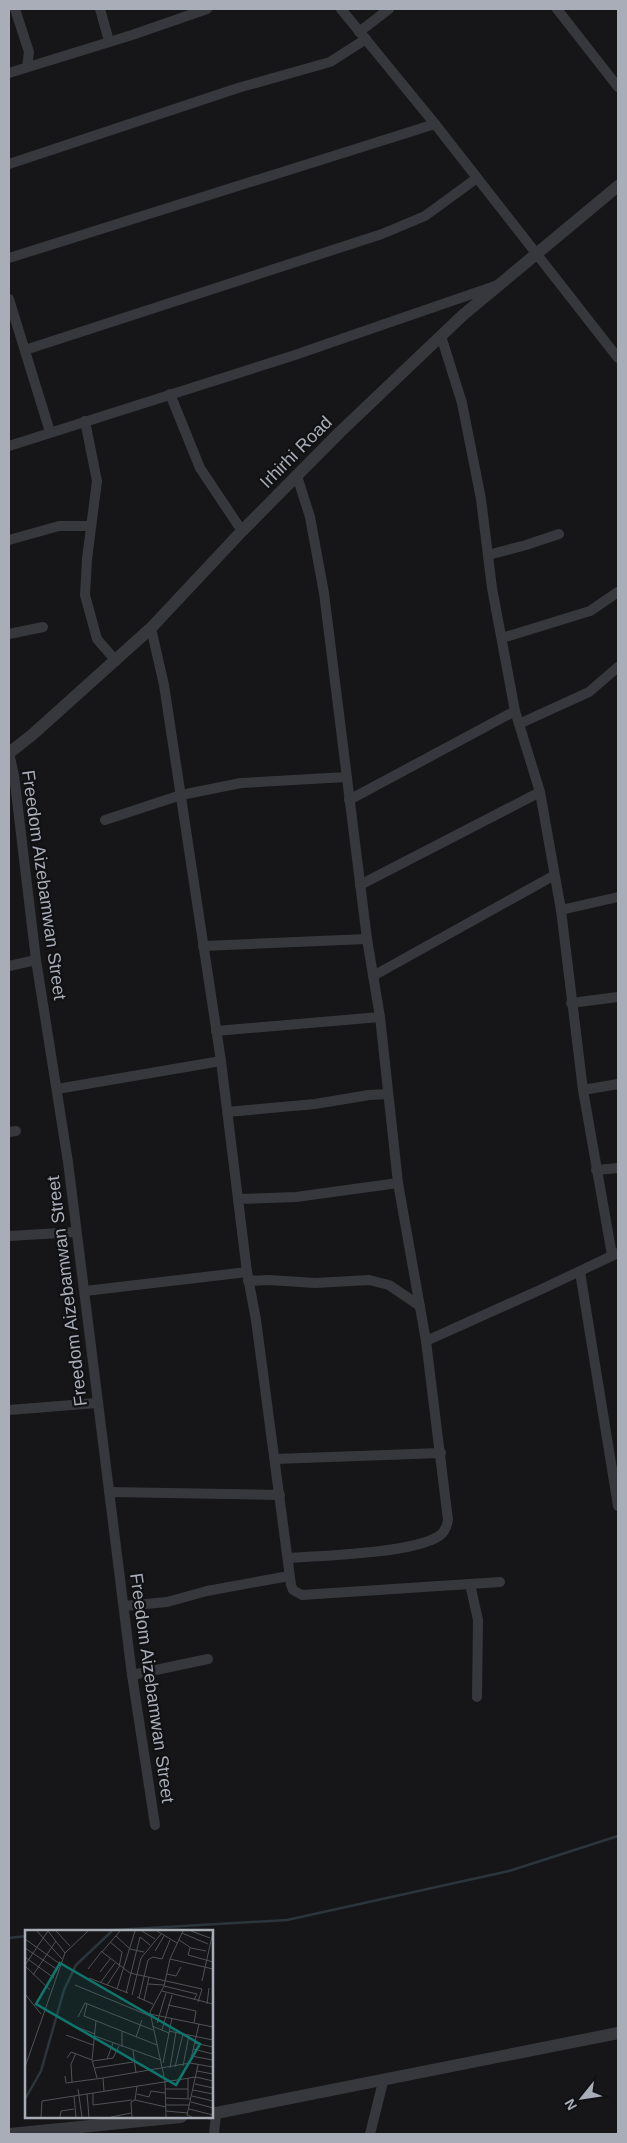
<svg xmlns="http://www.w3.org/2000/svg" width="627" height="2143" font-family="Helvetica,sans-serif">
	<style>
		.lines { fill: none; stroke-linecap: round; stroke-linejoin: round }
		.stream { stroke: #2c353c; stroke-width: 2.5 }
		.minor { stroke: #37383d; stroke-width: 10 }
		.tertiary { stroke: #37383d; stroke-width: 12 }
		.labels { text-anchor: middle; stroke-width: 4.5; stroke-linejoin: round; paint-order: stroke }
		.street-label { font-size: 18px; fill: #a8adb8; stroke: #111113 }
		.inset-river { fill: none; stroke: #2c353c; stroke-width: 2.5 }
		.inset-road { fill: none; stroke: #505258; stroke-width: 1 }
		.view { fill: #0f766e; fill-opacity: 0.15; stroke: #0f766e; stroke-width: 2.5 }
		.inset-edge { fill: none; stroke: #a8adb8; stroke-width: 2.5 }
	</style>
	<rect width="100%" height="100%" fill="#161618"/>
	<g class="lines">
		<g class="stream">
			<polyline points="80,1932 287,1920 509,1871 618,1836"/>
			<polyline points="9,1938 26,1936"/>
		</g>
		<g class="minor">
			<polyline points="15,9 29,52 27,67"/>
			<polyline points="100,9 109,41"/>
			<polyline points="341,9 435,124 618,358"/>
			<polyline points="557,9 618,87"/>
			<polyline points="359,32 389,9"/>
			<polyline points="9,73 132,35 207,9"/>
			<polyline points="9,164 238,88 330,62 366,39"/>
			<polyline points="9,258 435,124"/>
			<polyline points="9,299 50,432"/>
			<polyline points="441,336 462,403 481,499 492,588 515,711 540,792 561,910 583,1090 612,1255"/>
			<polyline points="25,350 382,234 425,216 477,178"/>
			<polyline points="170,394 200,468 242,531"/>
			<polyline points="85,421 97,481 87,559 85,595 97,639 116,661"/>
			<polyline points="9,446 292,356 495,286"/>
			<polyline points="9,540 59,526 91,526"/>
			<polyline points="488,555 526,545 559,534"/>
			<polyline points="151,628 164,685 221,1061 247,1272 256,1320 291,1585 293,1590 302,1595 500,1582"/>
			<polyline points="9,634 43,627"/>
			<polyline points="502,638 590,611 618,592"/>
			<polyline points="519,724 589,692 618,667"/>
			<polyline points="9,753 14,775 36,960 68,1162 132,1675 155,1825"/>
			<polyline points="349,800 515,711"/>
			<polyline points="105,820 181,795 241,783 346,777"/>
			<polyline points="360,885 540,792"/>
			<polyline points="561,910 618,897"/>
			<polyline points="203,946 367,939"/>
			<polyline points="9,966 36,960"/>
			<polyline points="373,976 553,876"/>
			<polyline points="571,1003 618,997"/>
			<polyline points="216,1031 380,1017"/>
			<polyline points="57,1089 221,1061"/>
			<polyline points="583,1090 618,1084"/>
			<polyline points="227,1112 315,1104 369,1095 388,1094"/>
			<polyline points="9,1132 16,1131"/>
			<polyline points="596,1170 618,1168"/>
			<polyline points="238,1199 296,1197 398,1183"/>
			<polyline points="9,1236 76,1232"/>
			<polyline points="580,1272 618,1506"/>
			<polyline points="248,1281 269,1280 315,1283 369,1280 389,1285 420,1306"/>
			<polyline points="85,1291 247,1272"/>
			<polyline points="426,1341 542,1289 618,1253"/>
			<polyline points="9,1410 97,1403"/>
			<polyline points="275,1459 441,1453"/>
			<polyline points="109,1492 280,1495"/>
			<path d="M288,1558C322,1556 414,1553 439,1536C445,1532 447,1526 448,1520L426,1341L398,1183L380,1017L367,939L324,593L310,517L297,476"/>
			<polyline points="470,1584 478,1620 477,1697"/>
			<polyline points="124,1606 167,1602 207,1591 289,1576"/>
			<polyline points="132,1675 208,1659"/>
			<polyline points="214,2134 216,2114"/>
			<polyline points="370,2134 383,2082"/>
		</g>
		<g class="tertiary">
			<polyline points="9,753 32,735 151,628 242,531 340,432 463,315 618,186"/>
			<polyline points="211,2114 618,2033"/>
			<polyline points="10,2134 181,2117"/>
		</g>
	</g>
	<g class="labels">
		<g class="street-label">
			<text transform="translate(296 452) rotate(-45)" y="6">Irhirhi Road</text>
			<text transform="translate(44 885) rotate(82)" y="6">Freedom Aizebamwan Street</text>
			<text transform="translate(67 1291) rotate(-97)" y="6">Freedom Aizebamwan Street</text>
			<text transform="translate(152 1688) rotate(82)" y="6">Freedom Aizebamwan Street</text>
		</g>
	</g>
	<g transform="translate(25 1930)">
		<rect width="188" height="188" fill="#161618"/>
		<path class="inset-river" d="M0,169L16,141L39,60L51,35L87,1"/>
		<path class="inset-road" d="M12,1L37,29M23,1L40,23M31,1L45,16M95,1L77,22L105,43L177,59L173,72M117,1L130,9M132,1L152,13M166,1L185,8M157,3L183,14M91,6L105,19L119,22M0,9L35,34M154,10L166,18L181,21M85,12L97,22L94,37M0,18L33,40M165,18L163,25L188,32M130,21L139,6M0,27L29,48M145,29L188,39M0,35L23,1M0,36L25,60M63,39L77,21M75,42L85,29M142,44L151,46L156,37M8,45L31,11M64,48L103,63M177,51L188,2M76,52L90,33M123,54L139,55M50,55L125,86M82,55L94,37M139,56L172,64L169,70M92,59L110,1M137,61L188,74M101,63L115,7L125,15M0,64L16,84M107,65L116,28L136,4M112,67L128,74M114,68L123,30L128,27L137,29L145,10M119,70L124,47M62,74L59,86L132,115M182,74L184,58M143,75L171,81L169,93M125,84L188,97M53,87L60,73L128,100M71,91L67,130L72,148M132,93L141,63M49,96L70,104M127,96L144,103M137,100L147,65M144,101L188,110M41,105L68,115M70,106L136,130M111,107L117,90M169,113L188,117M97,117V101M168,119L188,124M108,120L111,143M166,126L188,130M42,128L46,122L67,130M82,129L88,113M68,131L88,128L94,116M138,133L147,88M165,133L174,94M158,136L164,105M0,137L40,23L63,1M150,137L158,104M70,138L108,132M145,138L151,102M172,141L188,144M40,146L41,153L78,148L79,161M78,148L165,133L188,137M47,152L46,134L51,123M170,154L188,158M53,159L57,187M140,159H163M168,160L188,164M68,163V175L107,170M62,164L64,187M112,164L124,167L126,161L140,163M49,166L51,187M167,166L188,171M141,168L166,169M163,168V148M110,170L141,177M166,172L188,178M141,175H165M164,179L188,185M141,181L163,183M16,187L17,171L171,147L188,151M35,187L36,181L49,179M86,187L106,183M107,187L106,172L110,170L112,156M141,187L140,151L125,82L139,56L145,29L158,1M167,187L162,185L173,135"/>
		<path class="view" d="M35,33L175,114L151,155L11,74Z"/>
		<rect width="188" height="188" class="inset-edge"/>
	</g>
	<rect width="627" height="2143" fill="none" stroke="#a8adb8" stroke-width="20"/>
	<g transform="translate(582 2098) rotate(240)" stroke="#111113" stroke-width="4" paint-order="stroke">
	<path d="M0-4L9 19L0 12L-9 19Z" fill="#a8adb8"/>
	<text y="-8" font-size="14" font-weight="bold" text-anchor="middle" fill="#a8adb8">N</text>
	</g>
</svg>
